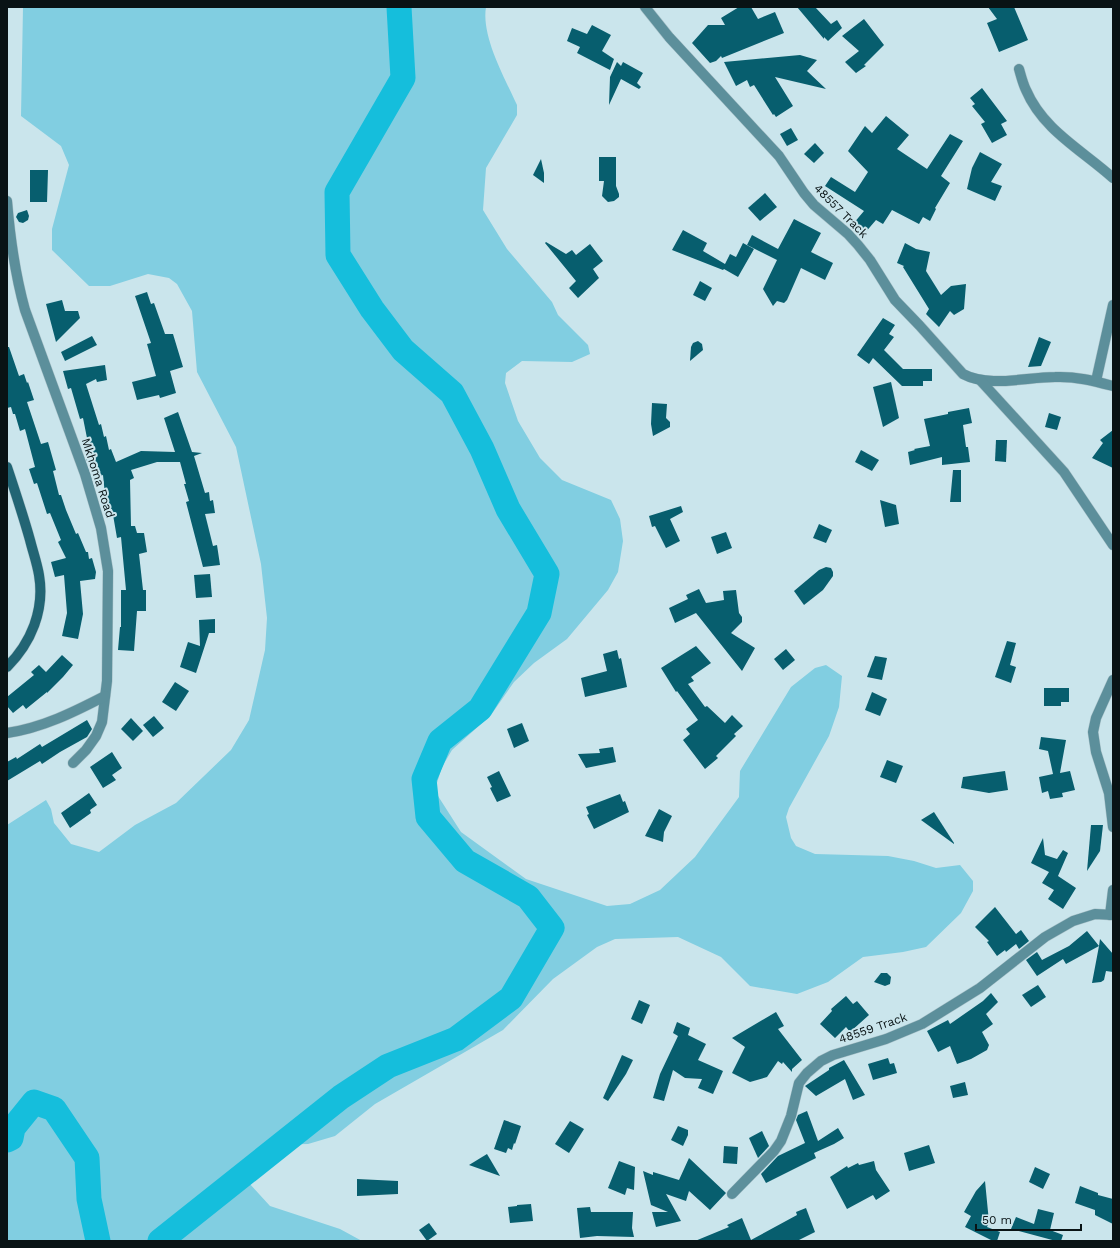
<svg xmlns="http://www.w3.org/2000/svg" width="1120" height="1248" font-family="'Work Sans',sans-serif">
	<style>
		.green { fill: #81cee1 }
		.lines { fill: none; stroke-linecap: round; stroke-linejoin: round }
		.river { stroke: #15bedc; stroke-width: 25 }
		.building { fill: #075e6e }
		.street-casing { stroke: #abc3ca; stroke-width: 11 }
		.secondary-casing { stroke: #abc3ca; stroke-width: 11 }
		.street { stroke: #5c8f9b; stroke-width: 10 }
		.secondary { stroke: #226574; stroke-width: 10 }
		.labels { text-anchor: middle; stroke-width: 4; stroke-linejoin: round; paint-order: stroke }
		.street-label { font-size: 12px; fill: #091315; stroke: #cae5ec }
	</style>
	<rect width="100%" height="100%" fill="#cae5ec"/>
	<path class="green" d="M23,7H486C481,37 505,78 517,105V115L486,168L483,210L507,249L552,302L558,315L588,345L590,354L572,362L522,361L506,373L505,383L518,421L540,458L562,480L611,500L620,519L623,541L618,572L608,590L567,639L534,663L514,682L491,715L452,750L442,767L436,786L438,796L461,832L526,879L607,906L630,904L660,890L695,857L739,797L740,771L791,687L815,668L826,665L842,676L839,707L829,736L789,808L786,817L791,838L796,846L815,854L888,856L914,861L936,868L960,865L973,881V891L961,913L926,947L903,952L863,957L828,982L797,994L750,986L721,957L678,937L615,939L597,947L553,979L503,1030L375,1104L335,1136L308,1144L268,1145L246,1160L249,1183L270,1206L340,1229L362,1241H7V825L46,800L51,809L54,823L71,844L99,852L135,825L176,803L231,750L249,720L265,650L267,618L261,564L236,447L197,372L192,311L177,284L169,278L148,274L110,286H89L52,250V229L69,165L61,146L21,116Z"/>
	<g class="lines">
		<g class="river">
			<polyline points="7,1140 11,1138 13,1128 34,1102 54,1109 87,1158 89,1199 98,1241"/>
			<polyline points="160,1241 341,1097 388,1066 456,1039 511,998 552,928 528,897 465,861 428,817 424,779 440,741 480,709 539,613 547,574 508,509 482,449 452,393 403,350 372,309 338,255 337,192 403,78 399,7"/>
		</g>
	</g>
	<g class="building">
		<polygon points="739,7 751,7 758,19 775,12 784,33 722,58 721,56 716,61 710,63 692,43 708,25 725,25 721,18"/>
		<polygon points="797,7 815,7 831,24 837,20 842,28 828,41 824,37 824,39"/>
		<polygon points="988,7 1014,7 1028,40 999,52 987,23 997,19"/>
		<polygon points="864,19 884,45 864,65 866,66 856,73 845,62 859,51 842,36"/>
		<polygon points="592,25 611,35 602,51 614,59 610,70 577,53 580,47 567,41 572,28 587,34"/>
		<polygon points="800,55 817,60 807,71 826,89 775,77 793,106 776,117 774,114 773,115 754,85 750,87 747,80 736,86 724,62"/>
		<polygon points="617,62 621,66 623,62 643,73 637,83 641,87 639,89 621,79 609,105 610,77"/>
		<polygon points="982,88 1007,121 1001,124 1007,135 992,143 981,124 985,122 972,106 975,104 970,98"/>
		<polygon points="886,116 909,135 897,149 927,169 950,134 963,141 941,176 950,183 935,208 936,209 930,221 923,217 919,224 892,210 883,224 876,220 864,234 853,224 864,211 825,186 831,177 855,192 868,172 848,151 865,126 872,133"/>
		<polygon points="791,128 798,140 787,146 780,134"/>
		<polygon points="815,143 824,153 814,163 804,154"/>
		<polygon points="980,152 1002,164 991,182 1002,186 995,201 967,189 972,168"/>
		<polygon points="599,157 616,157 616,186 619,194 619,197 614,201 608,202 602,196 604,181 599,181"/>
		<polygon points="541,159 544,173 544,183 533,175"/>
		<polygon points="30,170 48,170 47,202 30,202"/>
		<polygon points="765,193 777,207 760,221 748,208"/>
		<polygon points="27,210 29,216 28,220 23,223 19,222 16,217 18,213"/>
		<polygon points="794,219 821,233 811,252 833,263 825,280 801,268 787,300 784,303 777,301 773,306 763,289 777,260 747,245 752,235 778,249"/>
		<polygon points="683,230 707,243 703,251 725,264 730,254 736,257 743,243 754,249 738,277 724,269 723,270 672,250"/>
		<polygon points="546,242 566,254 572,250 576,255 590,244 603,261 593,269 599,278 578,298 569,288 576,281 545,243"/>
		<polygon points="905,243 916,249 930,252 926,271 941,295 951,286 966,284 964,309 954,315 950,311 939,327 926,314 929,309 903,267 904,266 897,263"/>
		<polygon points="700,281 712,288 705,301 693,295"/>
		<polygon points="147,292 151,304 154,303 165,334 173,334 183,367 170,371 176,393 160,398 159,395 137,400 132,382 156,376 147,344 151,343 135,296"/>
		<polygon points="62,300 65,311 78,311 80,318 56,342 46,304"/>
		<polygon points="883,318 895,325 889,334 894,337 884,350 903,369 932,369 932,381 923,381 923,386 902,386 873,358 869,364 857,355"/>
		<polygon points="92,336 97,345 65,361 61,352"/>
		<polygon points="1039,337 1051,342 1041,366 1028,367"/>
		<polygon points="698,341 702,344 703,350 690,361 691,347 693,343"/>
		<polygon points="7,347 9,347 19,376 24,374 27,383 28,382 34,400 27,402 41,444 48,442 56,470 53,471 59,495 61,495 66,510 76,534 78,533 86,552 88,552 89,559 92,558 96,572 95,579 80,581 83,614 78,639 62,636 67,613 64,575 55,577 51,562 66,558 58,542 61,540 50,513 47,514 37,483 34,484 29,469 35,467 25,429 20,431 15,414 13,414 11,407 7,408"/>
		<polygon points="105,365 107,380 97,382 96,379 86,384 99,425 101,424 104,437 106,436 109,450 111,449 116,462 141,451 175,452 164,418 178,412 192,452 202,453 194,456 205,493 209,492 210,501 213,500 215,513 205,514 213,546 217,545 220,565 203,567 186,502 189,501 184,484 186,484 180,462 157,462 131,470 134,478 130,480 131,526 135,526 137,533 144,533 147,552 139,554 143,590 146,590 146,611 137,611 134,651 118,650 120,627 121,627 121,590 126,590 121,537 117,538 112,509 110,509 110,505 106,505 103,475 97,477 96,475 94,476 86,459 91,458 83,418 80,419 71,388 68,389 63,371"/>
		<polygon points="891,382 899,418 883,427 873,387"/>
		<polygon points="652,403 667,404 666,418 670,422 670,427 653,436 651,424"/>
		<polygon points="969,408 972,423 963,425 966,447 968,447 970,462 942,465 942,457 910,465 908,452 915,450 914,449 930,446 924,419 948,414 948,412"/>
		<polygon points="1049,413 1061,417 1057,430 1045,427"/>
		<polygon points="1113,430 1113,468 1092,458 1103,443 1100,440"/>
		<polygon points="996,440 1007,440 1006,462 995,461"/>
		<polygon points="861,450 879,460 872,471 855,462"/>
		<polygon points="953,470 961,470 961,502 950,502"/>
		<polygon points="880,500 896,505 899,524 885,527"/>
		<polygon points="681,506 683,512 670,519 680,541 666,548 655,526 652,527 649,516"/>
		<polygon points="819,524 832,530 826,543 813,538"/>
		<polygon points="726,532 732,548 717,554 711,537"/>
		<polygon points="826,567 831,568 833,572 833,576 823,590 804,605 794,591 819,570"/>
		<polygon points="210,574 212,597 196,598 194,575"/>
		<polygon points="699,589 706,603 724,600 723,591 736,590 739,613 742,617 742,622 731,633 755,648 742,671 696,613 675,623 669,608 688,599 686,595"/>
		<polygon points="215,619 215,633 209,633 196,673 180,667 188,642 200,646 199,620"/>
		<polygon points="1007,641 1016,643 1010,665 1016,667 1011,683 995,677"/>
		<polygon points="696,646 711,663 691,677 694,681 688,684 705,707 707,706 725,723 732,715 743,726 734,734 736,736 716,756 718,758 705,769 683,740 690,734 686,729 698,720 677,691 676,692 661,668"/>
		<polygon points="786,649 795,660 783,670 774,659"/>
		<polygon points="617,650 619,659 621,658 627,687 585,697 581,678 607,671 603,654"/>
		<polygon points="62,655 73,665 63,677 47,693 47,692 26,709 23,705 13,713 7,706 7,697 34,675 31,672 39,665 46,672"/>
		<polygon points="875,656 887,658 882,680 867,677"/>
		<polygon points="175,682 189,691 176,711 162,702"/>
		<polygon points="1044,688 1069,688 1069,702 1061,702 1061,706 1044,706"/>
		<polygon points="872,692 887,699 880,716 865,710"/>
		<polygon points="154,716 164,728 153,737 143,725"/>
		<polygon points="131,718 143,731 133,741 121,729"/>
		<polygon points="87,720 92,729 87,737 60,752 42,764 40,761 7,781 7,762 16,757 17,759 40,744 42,747"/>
		<polygon points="522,723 529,741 514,748 507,729"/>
		<polygon points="1041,737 1066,740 1060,773 1070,771 1075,790 1062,793 1063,797 1050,799 1048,791 1042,793 1039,777 1053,774 1048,751 1039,749"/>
		<polygon points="613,747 616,762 586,768 578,754 600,753 599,749"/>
		<polygon points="112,752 122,768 112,775 116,780 103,788 90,767"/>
		<polygon points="887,760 903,766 896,783 880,777"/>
		<polygon points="499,771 511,796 497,802 490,788 492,787 487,777"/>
		<polygon points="1005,771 1008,790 989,793 961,788 963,777"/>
		<polygon points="89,793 97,805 90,810 91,813 70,828 61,813"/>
		<polygon points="620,794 623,802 625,801 629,812 594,829 587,815 589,814 586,807"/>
		<polygon points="659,809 672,816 664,832 663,842 645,836"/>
		<polygon points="934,812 954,843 954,844 921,820"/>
		<polygon points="1091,825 1103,825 1100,851 1087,871"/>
		<polygon points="1043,838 1045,855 1057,859 1063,850 1068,853 1058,876 1076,888 1063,909 1048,899 1054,890 1042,883 1049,872 1031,863"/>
		<polygon points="995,907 1016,934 1021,930 1029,941 1019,949 1016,944 1006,952 1005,950 997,956 987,942 989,941 975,927"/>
		<polygon points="1087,931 1099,946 1100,939 1113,954 1113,972 1106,971 1104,980 1101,982 1092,983 1099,946 1066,964 1063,959 1037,976 1026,960 1037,952 1042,960 1069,946"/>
		<polygon points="881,973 887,973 891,977 890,984 885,986 874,982"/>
		<polygon points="1038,985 1046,997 1031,1007 1022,995"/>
		<polygon points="991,993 998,1002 986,1014 993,1024 982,1032 989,1045 987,1050 971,1059 957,1064 950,1046 938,1052 927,1031 948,1020 950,1024 983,1001"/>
		<polygon points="846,996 853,1004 857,1001 869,1015 850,1032 846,1027 835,1038 820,1024 832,1011 831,1009"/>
		<polygon points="639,1000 650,1005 642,1024 631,1019"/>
		<polygon points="776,1012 784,1026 778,1029 802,1060 792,1069 792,1072 783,1062 782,1064 778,1061 767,1077 750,1082 732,1073 745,1047 732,1038"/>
		<polygon points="677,1022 690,1028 688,1035 706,1044 698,1060 723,1071 713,1094 698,1088 702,1079 685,1078 673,1070 664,1101 653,1098 660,1074 678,1036 673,1033"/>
		<polygon points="622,1055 633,1060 626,1074 608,1101 603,1098"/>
		<polygon points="888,1058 890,1064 894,1063 897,1073 873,1080 868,1064"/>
		<polygon points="844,1060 865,1095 853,1100 845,1079 816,1096 805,1086 829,1070 829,1068"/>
		<polygon points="965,1082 968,1095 953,1098 950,1086"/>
		<polygon points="807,1111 818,1141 838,1128 844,1138 834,1144 814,1153 816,1158 766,1183 761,1174 778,1156 805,1143 796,1120 798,1115"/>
		<polygon points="504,1120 521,1126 515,1144 514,1143 512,1150 508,1148 506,1153 494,1149"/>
		<polygon points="570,1121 584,1129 569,1153 555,1144"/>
		<polygon points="678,1126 688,1130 688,1135 683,1146 671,1140"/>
		<polygon points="762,1131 769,1146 758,1158 749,1138"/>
		<polygon points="929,1145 935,1163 909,1171 904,1153"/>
		<polygon points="724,1146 738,1147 737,1164 723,1163"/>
		<polygon points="487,1154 500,1176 469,1165"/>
		<polygon points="689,1158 726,1193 710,1210 689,1191 686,1201 666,1194 681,1221 656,1227 652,1212 668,1212 651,1205 643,1171 653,1175 653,1172 679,1180"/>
		<polygon points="619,1161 635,1167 634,1190 627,1188 625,1195 608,1188"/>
		<polygon points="874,1161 876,1170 890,1191 876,1200 873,1195 847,1209 830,1177 847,1166 848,1168 858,1163 859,1165"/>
		<polygon points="1035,1167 1050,1174 1043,1189 1029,1182"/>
		<polygon points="357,1179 398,1181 398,1194 357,1196"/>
		<polygon points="985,1181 989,1222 987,1227 1000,1232 997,1241 993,1241 965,1227 971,1216 964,1212 976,1191"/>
		<polygon points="1080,1186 1098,1193 1098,1195 1113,1199 1113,1224 1095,1215 1095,1210 1075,1203"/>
		<polygon points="531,1204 533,1221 510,1223 508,1207 517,1206 517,1205"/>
		<polygon points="590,1207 591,1212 633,1212 632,1228 634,1237 597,1236 580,1238 577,1208"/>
		<polygon points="806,1208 815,1232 797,1241 695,1241 729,1227 727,1225 742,1218 751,1240 797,1215 796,1212"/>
		<polygon points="1038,1209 1054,1213 1050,1230 1063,1235 1061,1241 1056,1241 1011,1229 1016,1217 1034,1224"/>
		<polygon points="429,1223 437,1234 427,1241 419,1230"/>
	</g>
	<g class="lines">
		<g class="street-casing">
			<g id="street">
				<path d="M645,7L669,37L779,156L804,193L814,205L848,234L858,245L870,260L895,300L920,326L963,374C989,388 1026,377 1055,377C1075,376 1094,381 1113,386"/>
				<path d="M1019,69C1021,76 1023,84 1026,90C1043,130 1082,150 1113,178"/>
				<path d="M7,201C10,238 15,274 25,310L85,474L101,528L108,571L107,681L102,722L96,736L86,750L73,763"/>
				<polyline points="980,380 1064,472 1113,545"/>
				<polyline points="1096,381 1113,305"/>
				<polyline points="1113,680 1096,718 1093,732 1096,752 1109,793 1113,827"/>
				<path d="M7,733C42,728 74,712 105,696"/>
				<polyline points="1110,915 1113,890"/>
				<polyline points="732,1194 774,1151 781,1141 791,1116 799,1083 807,1073 821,1061 833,1055 886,1039 922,1024 980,988 1045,937 1073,921 1095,914 1113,915"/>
			</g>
		</g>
		<g class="secondary-casing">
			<path id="secondary" d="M7,467C15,491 23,515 30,540C33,552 37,563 39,575C45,610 31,643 7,667"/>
		</g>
		<use href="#street" class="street"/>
		<use href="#secondary" class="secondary"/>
	</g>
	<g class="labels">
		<g class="street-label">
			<text transform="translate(841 211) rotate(45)" y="4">48557 Track</text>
			<text transform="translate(98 478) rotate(72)" y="4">Mkhoma Road</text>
			<text transform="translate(873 1028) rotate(-19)" y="4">48559 Track</text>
		</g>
	</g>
	<rect width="1120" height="1248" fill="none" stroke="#091315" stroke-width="16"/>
	<path d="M976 1224v6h105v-6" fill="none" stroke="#091315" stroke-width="2"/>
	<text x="982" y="1224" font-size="12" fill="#091315" stroke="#cae5ec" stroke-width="3" paint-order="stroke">50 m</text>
</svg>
